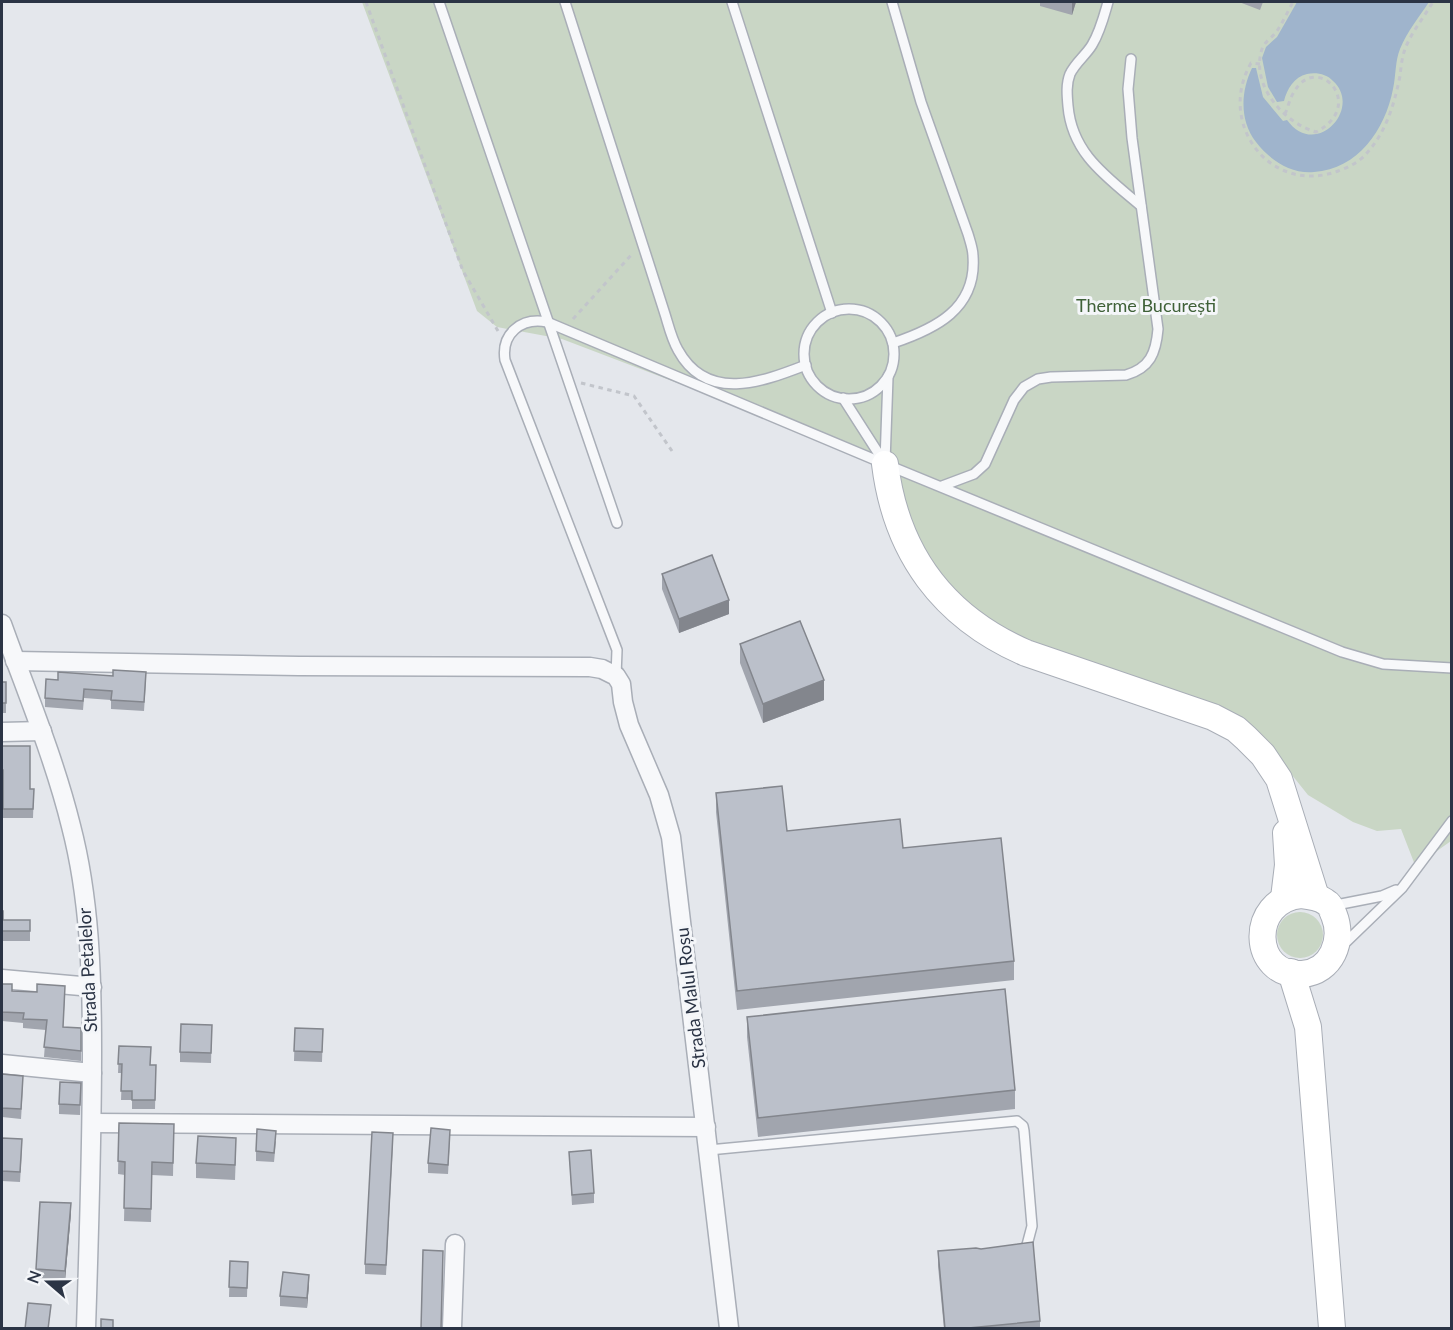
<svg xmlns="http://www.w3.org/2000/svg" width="1453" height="1330" font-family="Lato,sans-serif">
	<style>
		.green { fill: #c9d6c5 }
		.water { fill: #9fb4cc }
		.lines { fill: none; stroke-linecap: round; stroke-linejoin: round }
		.lane-casing { stroke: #a9aeb7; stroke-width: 12 }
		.street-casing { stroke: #a9aeb7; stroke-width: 21 }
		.secondary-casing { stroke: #a9aeb7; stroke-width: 28 }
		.path { stroke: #c2c5cb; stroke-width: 3; stroke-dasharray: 4.5 4.5; stroke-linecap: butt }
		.lane { stroke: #f7f8fa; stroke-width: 9 }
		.street { stroke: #f7f8fa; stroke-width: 18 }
		.secondary { stroke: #fff; stroke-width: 26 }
		.wall { fill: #a1a5ae }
		.shaded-wall { fill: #83868d }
		.building { fill: #bbc0ca; stroke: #83868d; stroke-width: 1.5 }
		.labels { text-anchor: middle; stroke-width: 6; stroke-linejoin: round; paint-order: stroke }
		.park-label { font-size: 18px; fill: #3f6138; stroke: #f4f6f9 }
		.street-label { font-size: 18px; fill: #2b3445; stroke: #f4f6f9 }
	</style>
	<rect width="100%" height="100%" fill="#e4e7ec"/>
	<g class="green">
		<polygon points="362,2 1451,2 1451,841 1427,858 1415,865 1401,829 1377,831 1353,822 1308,795 1280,760 1245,752 1229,738 1203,727 1028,667 1005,658 985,646 964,630 944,610 885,465 856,451 562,339 497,327 477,311"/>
		<circle cx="1300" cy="935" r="23"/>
	</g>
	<path class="water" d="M1297,2H1429C1419,17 1407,32 1400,49C1395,61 1396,76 1393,89C1385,130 1358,169 1314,172C1290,174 1270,160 1256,142C1239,120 1241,91 1252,68H1256L1263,97L1283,121L1287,120C1316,160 1363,108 1333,81C1327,74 1316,72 1307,74C1294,77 1287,89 1284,101L1277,102L1268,87L1262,58L1266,47L1277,37Z"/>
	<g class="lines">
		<g class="lane-casing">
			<g id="lane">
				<polyline points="439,2 617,523"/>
				<path d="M565,2L664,311C668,323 671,338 678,350C707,403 762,382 806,365"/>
				<polyline points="732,2 832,313"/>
				<path d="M892,2L921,102L968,234C970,241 973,249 973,256C977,309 935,329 893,343"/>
				<path d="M1108,2C1104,16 1100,32 1092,45C1086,55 1075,63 1070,74C1066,84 1067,95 1068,106C1072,154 1107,177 1141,206"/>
				<circle cx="849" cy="354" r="45"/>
				<polyline points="843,398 884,462"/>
				<polyline points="885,462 888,377"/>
				<path d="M942,486L974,474L985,464L1014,400L1024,387L1038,379L1051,377L1126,375C1150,368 1156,353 1158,329L1132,138L1128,89L1131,59"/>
				<path d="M616,676L617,650L505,360C501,334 521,317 547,322L885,464L1342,652L1383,664L1452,668"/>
				<polyline points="1331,906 1382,896 1396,890"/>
				<polyline points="1343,945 1402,888 1452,821"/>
				<polyline points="709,1150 1017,1121 1023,1126 1024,1131 1032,1226 1027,1245 1022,1251"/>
			</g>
		</g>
		<g class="street-casing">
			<g id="street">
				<path d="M2,624C26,691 54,757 71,826C90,899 92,976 92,1051C92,1144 89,1236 86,1328"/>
				<polyline points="15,661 299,666 590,667 602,669 616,676 621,684 623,702 629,725 659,795 671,837 729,1328"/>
				<polyline points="2,732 42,731"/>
				<polyline points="2,979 92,987"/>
				<polyline points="2,1064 92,1073"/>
				<polyline points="92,1123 706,1127"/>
				<polyline points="452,1328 455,1244"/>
			</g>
		</g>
		<g class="secondary-casing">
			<g id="secondary">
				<path d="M885,464C896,553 943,617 1026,653L1213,717L1236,729L1246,738L1263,755L1279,779L1316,897"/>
				<path d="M1301,895C1310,896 1320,897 1327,903C1331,905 1332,911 1334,915C1344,940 1332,972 1302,974C1251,977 1248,900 1301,895Z"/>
				<polyline points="1284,898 1288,865 1286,833"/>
				<polyline points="1291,972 1308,1027 1332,1328"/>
			</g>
		</g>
		<g class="path">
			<polyline points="366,2 463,271 498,331"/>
			<path d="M1260,64L1251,63C1216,124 1271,196 1338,171C1347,168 1359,162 1365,155C1386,133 1394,105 1400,76C1401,67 1402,57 1405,49C1411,33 1424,17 1433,2"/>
			<path d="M1285,114C1288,107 1290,98 1294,92C1317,51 1368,105 1316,132C1284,123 1250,85 1262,49C1264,42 1273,37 1277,31C1283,22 1288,11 1293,2"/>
			<polyline points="573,319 633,253"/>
			<polyline points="581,383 634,396 672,451"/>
		</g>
		<use href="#lane" class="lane"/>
		<use href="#street" class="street"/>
		<use href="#secondary" class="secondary"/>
	</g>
	<g class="wall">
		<polygon points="1040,2 1076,2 1072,15 1040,6"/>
		<polygon points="1206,2 1263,2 1260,10 1239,2 1209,3"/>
		<polygon points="662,574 729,614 679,633 662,589"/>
		<polygon points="740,644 824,700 763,723 740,663"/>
		<polygon points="58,680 146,681 144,711 111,709 111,700 84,698 83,710 45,707 45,698"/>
		<rect x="2" y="682" width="4" height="31"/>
		<polygon points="2,746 30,789 34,789 33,818 3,818"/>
		<polygon points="716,793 787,831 903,848 1014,961 1014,980 737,1010 716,812"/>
		<polygon points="2,911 3,920 30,920 30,941 2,941"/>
		<polygon points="2,984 12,991 65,996 63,1027 81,1028 81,1061 44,1057 46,1030 23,1028 23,1023 2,1021"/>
		<polygon points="747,1017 1015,1090 1015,1109 758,1137 747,1037"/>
		<polygon points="212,1025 211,1063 180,1062 180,1052"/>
		<polygon points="295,1028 323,1029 322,1062 294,1061"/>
		<polygon points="119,1046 150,1065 156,1065 155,1109 132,1109 132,1100 121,1100 122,1073 118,1073"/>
		<polygon points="81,1083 80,1115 59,1114 59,1104"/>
		<polygon points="23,1085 21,1119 2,1117 2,1086"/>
		<polygon points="119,1123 174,1124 173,1176 152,1175 151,1222 124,1221 125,1175 118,1174"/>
		<polygon points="2,1138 22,1149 20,1182 2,1181"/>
		<polygon points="450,1139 448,1174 428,1173 428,1163"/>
		<polygon points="276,1141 274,1162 256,1161 256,1151"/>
		<polygon points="393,1143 386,1275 365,1274 365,1264"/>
		<polygon points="236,1152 235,1180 196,1178 196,1163"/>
		<polygon points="569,1152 594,1193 594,1203 572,1205"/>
		<polygon points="71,1213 65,1281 36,1279 36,1269"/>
		<polygon points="981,1249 1040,1321 1040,1329 944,1329 938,1266 938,1251"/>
		<polygon points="230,1261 248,1262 247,1297 229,1297"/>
		<polygon points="309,1284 307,1308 280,1306 280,1296"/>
	</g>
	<g class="shaded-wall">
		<polygon points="1072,2 1076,2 1072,15"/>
		<polygon points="729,600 729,614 679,633 679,619"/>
		<polygon points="824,680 824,700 763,723 763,704"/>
		<polygon points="71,1203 71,1213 65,1281 65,1271"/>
		<polygon points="309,1275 309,1284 307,1308 307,1298"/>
	</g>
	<g class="building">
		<polygon points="712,555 729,600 679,619 662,574"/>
		<polygon points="800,621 824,680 763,704 740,644"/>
		<polygon points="113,670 146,672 144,702 111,700 112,691 84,689 83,701 45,698 46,679 58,680 58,672 113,676"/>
		<rect x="2" y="682" width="4" height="21"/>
		<polygon points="2,746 30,746 30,789 34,789 33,809 3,809 3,770 2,770"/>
		<polygon points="782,786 787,831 900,819 903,848 1001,838 1014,961 737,991 716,793"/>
		<polygon points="2,911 3,911 3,920 30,920 30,931 2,931"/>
		<polygon points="2,984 12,984 12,991 37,992 37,984 65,986 63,1027 81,1028 81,1051 44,1047 47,1020 23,1019 24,1013 2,1012"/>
		<polygon points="1005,989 1015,1090 758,1118 747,1017"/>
		<polygon points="181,1024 212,1025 211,1053 180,1052"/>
		<polygon points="295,1028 323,1029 322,1052 294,1051"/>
		<polygon points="119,1046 151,1047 150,1065 156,1065 155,1100 132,1100 132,1091 121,1091 122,1064 118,1064"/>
		<polygon points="2,1074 23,1076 21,1109 2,1108"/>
		<polygon points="60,1082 81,1083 80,1105 59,1104"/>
		<polygon points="119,1123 174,1124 173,1163 152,1162 151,1209 124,1208 125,1162 118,1161"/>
		<polygon points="431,1128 450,1130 448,1165 428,1163"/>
		<polygon points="257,1129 276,1131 274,1153 256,1151"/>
		<polygon points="372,1132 393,1133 386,1265 365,1264"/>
		<polygon points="198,1136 236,1138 235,1165 196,1163"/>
		<polygon points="2,1138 22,1139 20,1172 2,1171"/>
		<polygon points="591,1150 594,1193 572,1195 569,1152"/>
		<polygon points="40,1202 71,1203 65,1271 36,1269"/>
		<polygon points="1033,1242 1040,1321 958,1329 945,1329 938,1251 976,1248 981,1249"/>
		<polygon points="423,1250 443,1251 441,1329 421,1329"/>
		<polygon points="230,1261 248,1262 247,1288 229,1287"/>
		<polygon points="283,1272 309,1275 307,1298 280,1296"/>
		<polygon points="28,1303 51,1305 48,1329 25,1329"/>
		<polygon points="101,1319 113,1320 113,1329 101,1329"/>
	</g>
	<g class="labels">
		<g class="park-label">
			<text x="1146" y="312">Therme București</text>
		</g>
		<g class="street-label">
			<text transform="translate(88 970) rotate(-93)" y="6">Strada Petalelor</text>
			<text transform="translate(691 998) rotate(-97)" y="6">Strada Malul Roșu</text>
		</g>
	</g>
	<rect width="1453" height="1330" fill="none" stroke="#2b3445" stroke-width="6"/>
	<g transform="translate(48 1282) rotate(290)" stroke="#f4f6f9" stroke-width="4.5" paint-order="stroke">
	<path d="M0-4.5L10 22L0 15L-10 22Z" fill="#2b3445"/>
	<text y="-9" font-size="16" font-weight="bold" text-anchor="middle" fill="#2b3445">N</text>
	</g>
</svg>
